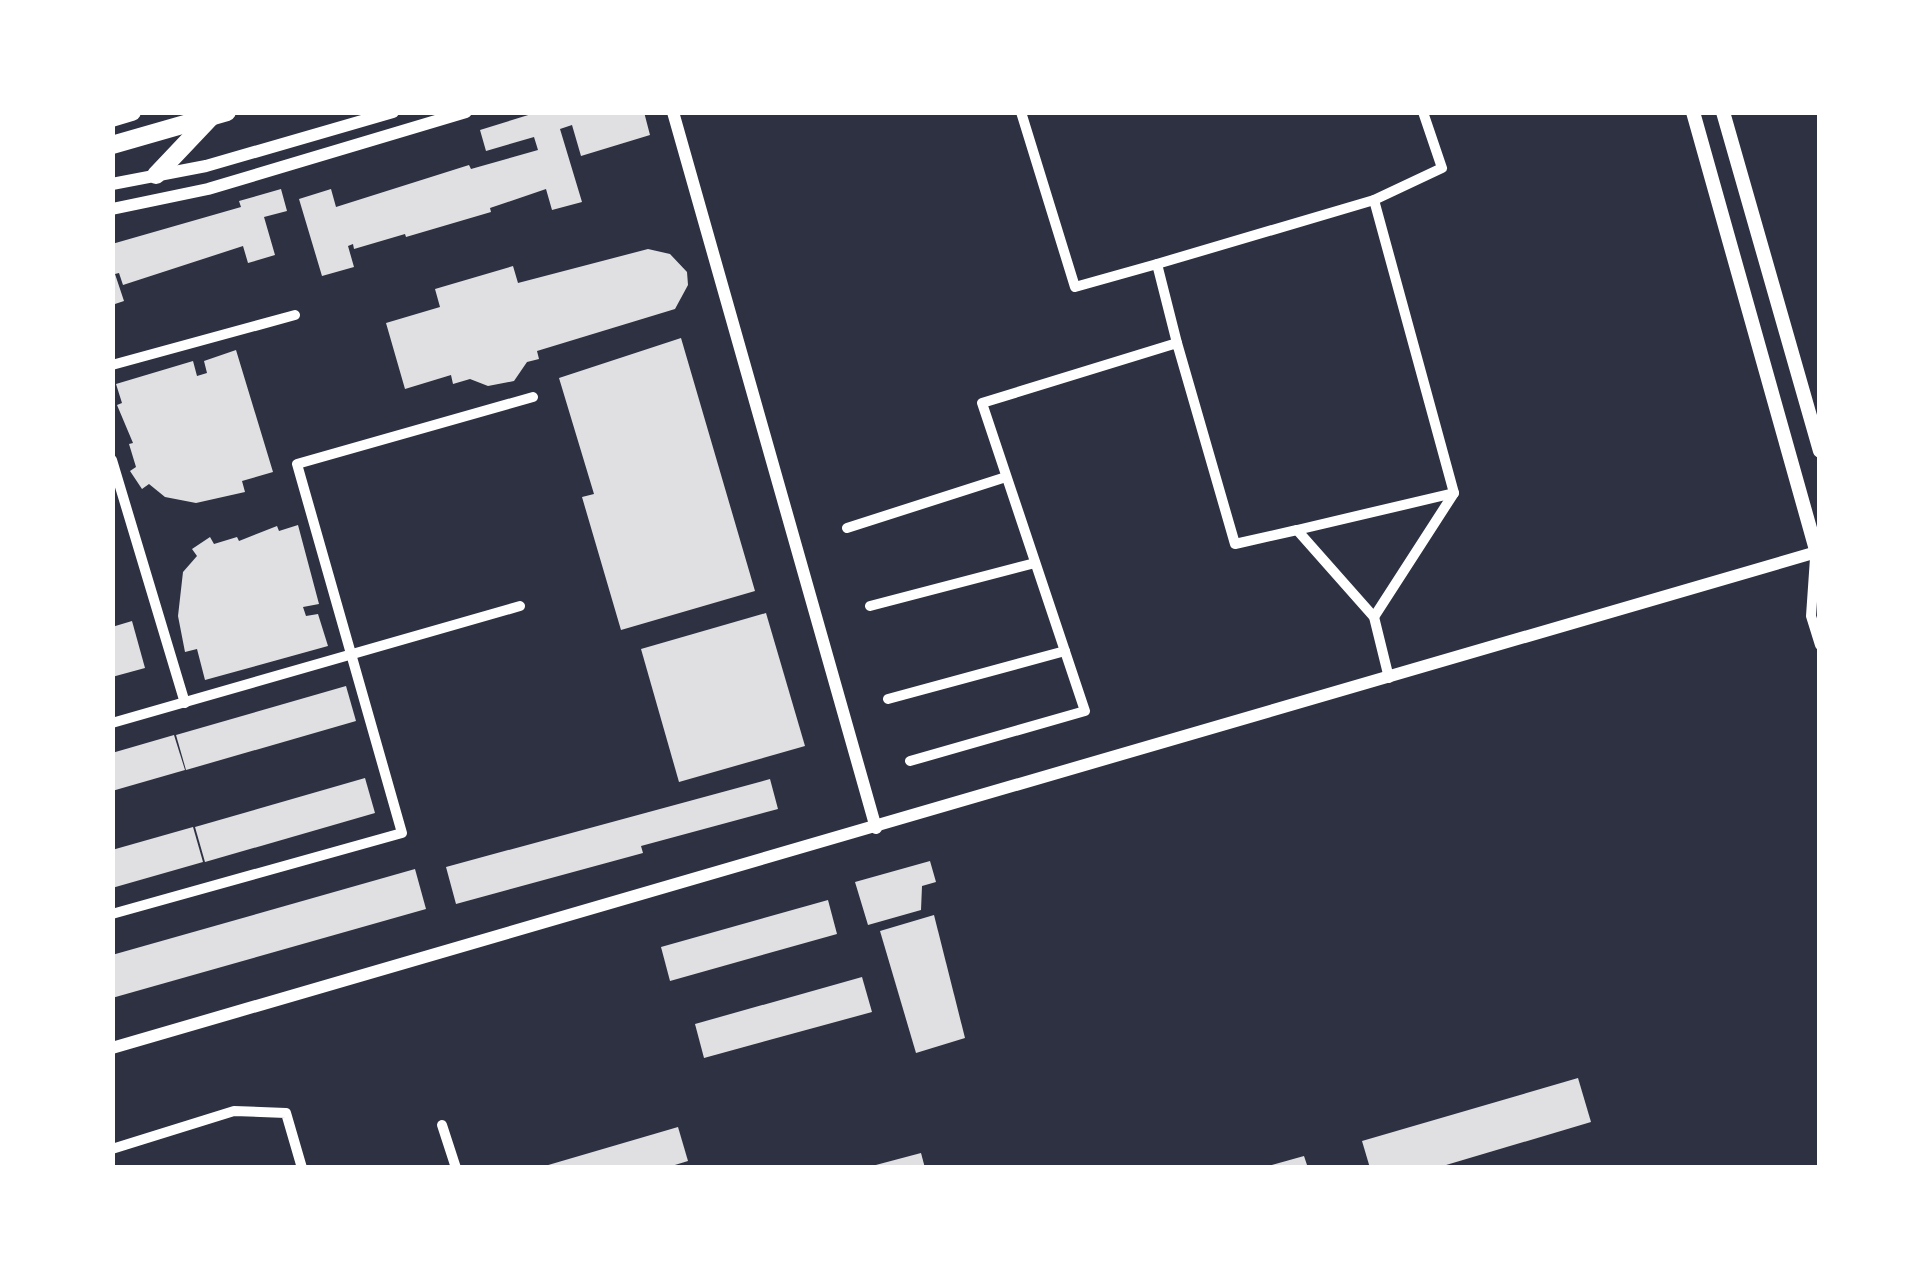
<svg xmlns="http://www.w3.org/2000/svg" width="1932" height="1280" font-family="Cabin,sans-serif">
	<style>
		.building { fill: #e0e0e3 }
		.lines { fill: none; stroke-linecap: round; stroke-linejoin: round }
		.minor { stroke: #fff; stroke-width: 10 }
		.tertiary { stroke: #fff; stroke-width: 12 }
		.secondary { stroke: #fff; stroke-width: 14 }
		.trunk { stroke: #fff; stroke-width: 18 }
	</style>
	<rect width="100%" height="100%" fill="#2d3142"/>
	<g class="building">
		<polygon points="538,112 644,112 650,135 581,156 572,125 560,129 582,202 552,210 546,189 490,208 491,212 406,237 405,234 354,249 353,244 348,246 354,267 322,276 299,199 331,189 336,207 469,165 471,169 538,150 534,137 486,151 480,130"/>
		<polygon points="281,189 287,211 264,217 275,255 248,263 243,246 123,285 119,273 115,274 124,301 112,305 112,244 241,207 239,201"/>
		<polygon points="648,249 670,254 687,272 688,285 675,309 537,351 539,359 527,362 514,381 488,386 470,379 453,384 451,375 405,389 386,323 440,307 435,289 513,266 518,283"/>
		<polygon points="681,338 755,591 621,630 582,497 594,494 559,378"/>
		<polygon points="236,350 273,472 242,481 245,492 196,503 165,497 149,484 142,489 130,471 136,467 129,444 133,443 117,405 122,403 116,384 193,361 197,376 207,373 204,361"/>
		<polygon points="298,525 319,604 303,607 306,616 318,614 328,646 205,680 197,649 185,652 178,616 183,572 197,556 192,549 210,537 214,544 237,537 239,541 277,526 279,531"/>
		<polygon points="766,613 805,746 679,782 641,649"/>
		<polygon points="132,621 145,668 112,677 112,627"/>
		<polygon points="346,686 356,721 186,770 176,735"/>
		<polygon points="174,735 185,770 112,791 112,753"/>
		<polygon points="365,778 375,813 205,862 195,827"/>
		<polygon points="770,779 778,809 641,846 643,853 456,904 446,867"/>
		<polygon points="193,827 203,862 112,888 112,850"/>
		<polygon points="930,861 936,882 922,886 921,910 868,925 855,882"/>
		<polygon points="415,869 426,909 112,998 112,955"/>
		<polygon points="828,900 837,934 670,981 661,947"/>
		<polygon points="934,915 965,1038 916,1053 880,931"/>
		<polygon points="862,977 872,1012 704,1058 695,1024"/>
		<polygon points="1578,1078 1591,1122 1436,1168 1370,1168 1362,1141"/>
		<polygon points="678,1127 688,1161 665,1168 538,1168"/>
		<polygon points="921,1153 925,1168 872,1168 872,1166"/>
		<polygon points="1304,1156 1308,1168 1268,1168 1268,1166"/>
	</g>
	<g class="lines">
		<g class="minor">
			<polyline points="1021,112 1075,287 1157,264 1177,343"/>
			<polyline points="1157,264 1374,200"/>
			<polyline points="112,365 295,315"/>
			<polyline points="112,460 185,703"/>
			<polyline points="847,528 1006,477"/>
			<polyline points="1297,530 1454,493"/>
			<polyline points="1815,558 1811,616 1820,645"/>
			<polyline points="870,606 1035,563"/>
			<polyline points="1374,617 1454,493 1374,200 1442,168 1423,112"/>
			<polyline points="888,699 1065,651"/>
			<polyline points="112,723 520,606"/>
			<polyline points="910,761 1085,711 982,403 1177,343 1235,544 1297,530 1374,617 1389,678"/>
			<polyline points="112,914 402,833 297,464 533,397"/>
			<polyline points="442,1125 456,1168"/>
			<polyline points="112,1149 234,1111 286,1113 302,1168"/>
		</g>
		<g class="tertiary">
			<polyline points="673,112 876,828"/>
			<polyline points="112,184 206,166 393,112"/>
			<polyline points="112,209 208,189 466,112"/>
			<polyline points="112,1048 1820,551"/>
		</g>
		<g class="secondary">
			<polyline points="1693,112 1820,564"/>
			<polyline points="1723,112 1820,451"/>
		</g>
		<g class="trunk">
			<polyline points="112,118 132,112"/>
			<polyline points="112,145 227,112"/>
			<polyline points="156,175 210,118"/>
		</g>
	</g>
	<rect width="1932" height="1280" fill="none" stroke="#ffffff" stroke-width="230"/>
</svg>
